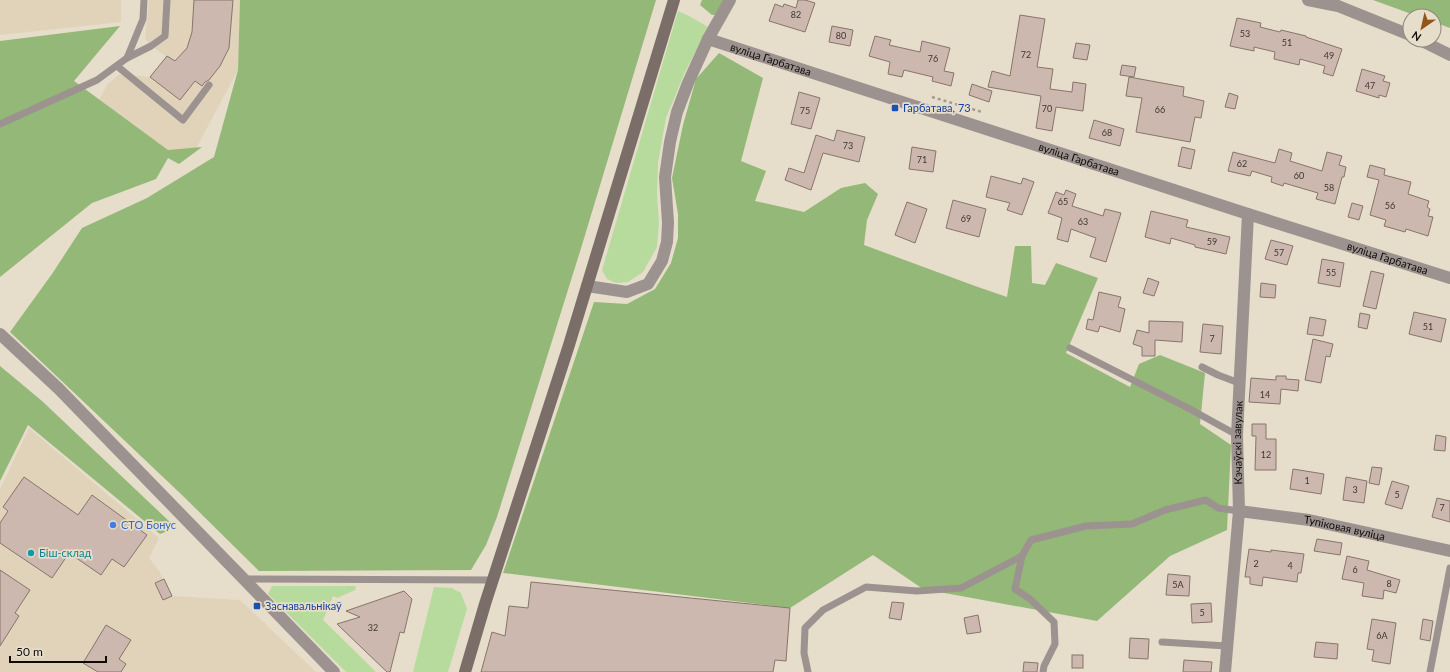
<svg xmlns="http://www.w3.org/2000/svg" width="1450" height="672" font-family="Lato,sans-serif">
	<style>
		.built { fill: #e0d3ba }
		.green { fill: #b7db9d }
		.forest { fill: #93b877 }
		.building { fill: #ccb8ae; stroke: #87756b }
		.lines { fill: none; stroke-linecap: round; stroke-linejoin: round }
		.path { stroke: #a39c8d; stroke-width: 2.5; stroke-dasharray: 3 3; stroke-linecap: butt }
		.lane { stroke: #9c928f; stroke-width: 7 }
		.street { stroke: #9c928f; stroke-width: 12 }
		.secondary { stroke: #7b6e69; stroke-width: 12 }
		.transit-dot { fill: #1a4fb4; stroke: #e6ddcb; stroke-width: 1.5 }
		.shop-dot { fill: #3f7fe0; stroke: #e6ddcb; stroke-width: 1.5 }
		.culture-dot { fill: #0f9aa8; stroke: #e6ddcb; stroke-width: 1.5 }
		.labels { text-anchor: middle; stroke-width: 3.5; stroke-linejoin: round; paint-order: stroke }
		.number-label { font-size: 9px; fill: #3e3730 }
		.street-label { font-size: 11px; fill: #0f0c06; stroke: #e6ddcb }
		.transit-label { font-size: 11px; fill: #164399; stroke: #e6ddcb; text-anchor: start }
		.shop-label { font-size: 11px; fill: #366cbe; stroke: #e6ddcb; text-anchor: start }
		.culture-label { font-size: 11px; fill: #0d838f; stroke: #e6ddcb; text-anchor: start }
	</style>
	<rect width="100%" height="100%" fill="#e6ddcb"/>
	<g class="built">
		<polygon points="0,0 121,0 121,22 0,35"/>
		<polygon points="149,0 240,0 238,70 195,150 168,150 99,100 108,84 120,74 150,77 167,57 151,46 145,38"/>
		<polygon points="29,428 159,538 149,558 159,571 172,596 240,600 316,672 0,672 0,489"/>
	</g>
	<g class="green">
		<polygon points="678,11 689,16 708,27 685,72 666,118 658,163 657,195 659,223 657,247 643,272 628,282 616,283 607,279 602,270"/>
		<polygon points="272,586 356,586 355,590 337,598 333,596 323,620 376,672 346,672 268,594"/>
		<polygon points="434,587 452,588 461,593 467,609 448,672 413,672"/>
	</g>
	<g class="forest">
		<polygon points="240,0 656,0 582,245 497,517 486,545 471,570 259,571 182,495 10,332 52,274 82,228 147,198 214,157 238,70"/>
		<polygon points="702,0 728,0 720,14 712,15 700,5"/>
		<polygon points="1373,0 1450,0 1450,28 1434,22 1434,16 1417,16"/>
		<polygon points="120,26 74,81 168,150 202,147 179,164 168,158 156,179 92,203 0,277 0,41"/>
		<polygon points="719,53 763,78 741,161 766,171 755,201 804,212 841,188 865,183 878,194 867,220 864,245 975,286 1007,297 1015,246 1031,246 1032,283 1045,285 1056,263 1098,278 1066,353 1130,387 1139,364 1160,355 1205,373 1200,424 1231,445 1227,530 1170,556 1097,621 923,589 873,555 790,608 503,573 594,302 627,304 655,289 671,263 678,238 678,214 672,178 683,125 696,79"/>
		<polygon points="0,366 42,401 171,523 168,531 160,534 28,425 0,481"/>
	</g>
	<g class="building">
		<polygon points="194,0 233,0 229,48 220,66 209,80 205,82 202,86 195,81 180,100 150,77 167,56 175,61 187,48 192,32"/>
		<polygon points="798,0 805,0 815,3 805,32 769,21 775,4 783,7 784,4 796,8"/>
		<polygon points="1020,15 1045,19 1037,67 1053,69 1050,89 1072,92 1073,82 1086,84 1083,111 1056,107 1052,131 1036,128 1041,96 988,87 992,71 1010,76"/>
		<polygon points="1237,18 1261,23 1260,27 1280,32 1281,30 1306,36 1306,37 1342,49 1333,76 1323,73 1325,66 1300,59 1299,65 1274,59 1275,52 1254,47 1254,51 1230,46"/>
		<polygon points="832,26 853,30 850,46 829,42"/>
		<polygon points="875,36 891,40 889,45 920,52 922,41 950,48 944,71 954,73 951,86 932,81 933,77 904,70 902,77 888,74 890,62 869,56"/>
		<polygon points="1076,43 1090,45 1087,60 1073,58"/>
		<polygon points="1122,65 1136,67 1134,77 1120,75"/>
		<polygon points="1362,69 1385,76 1383,81 1390,83 1386,97 1379,95 1379,98 1356,91"/>
		<polygon points="1129,77 1184,87 1183,96 1204,101 1201,118 1195,117 1190,142 1136,132 1142,98 1126,96"/>
		<polygon points="972,84 992,91 989,102 969,95"/>
		<polygon points="799,92 820,98 811,129 791,124"/>
		<polygon points="1229,93 1238,96 1235,109 1225,107"/>
		<polygon points="1094,120 1124,129 1120,146 1089,138"/>
		<polygon points="837,130 865,137 859,162 823,153 811,190 785,180 789,168 804,173 816,135 834,141"/>
		<polygon points="912,147 936,151 933,172 909,169"/>
		<polygon points="1182,147 1195,150 1191,169 1178,166"/>
		<polygon points="1279,149 1292,153 1290,161 1322,171 1327,152 1342,156 1339,165 1346,167 1344,177 1342,177 1335,204 1316,199 1318,193 1284,183 1283,186 1271,182 1272,177 1252,171 1250,176 1228,171 1233,152 1275,163"/>
		<polygon points="1370,165 1385,169 1384,175 1411,182 1408,194 1429,201 1427,207 1430,209 1428,216 1433,217 1428,236 1406,229 1405,232 1384,226 1386,220 1370,215 1379,180 1367,177"/>
		<polygon points="991,176 1021,184 1023,178 1034,182 1022,215 1007,210 1010,203 986,197"/>
		<polygon points="1066,190 1076,194 1072,206 1103,216 1105,209 1121,213 1106,262 1090,257 1096,238 1071,229 1068,242 1057,239 1062,218 1048,213 1056,192 1064,195"/>
		<polygon points="953,200 986,209 979,237 946,228"/>
		<polygon points="907,202 927,209 915,243 895,235"/>
		<polygon points="1352,203 1363,206 1359,220 1348,217"/>
		<polygon points="1151,211 1188,220 1186,227 1230,237 1226,254 1195,247 1195,245 1171,238 1170,244 1145,237"/>
		<polygon points="1271,240 1293,246 1287,265 1265,259"/>
		<polygon points="1322,259 1344,263 1340,287 1318,283"/>
		<polygon points="1371,271 1384,274 1376,309 1363,306"/>
		<polygon points="1148,278 1159,282 1154,296 1143,293"/>
		<polygon points="1261,283 1276,285 1275,298 1260,297"/>
		<polygon points="1099,292 1121,297 1118,307 1125,309 1120,332 1100,326 1098,332 1086,329 1088,319 1093,320"/>
		<polygon points="1414,312 1446,319 1441,342 1409,334"/>
		<polygon points="1360,313 1370,315 1367,329 1358,327"/>
		<polygon points="1310,317 1326,320 1323,336 1307,334"/>
		<polygon points="1149,321 1183,322 1182,342 1155,340 1155,356 1142,356 1142,347 1133,344 1137,330 1149,333"/>
		<polygon points="1203,324 1223,326 1221,354 1200,352"/>
		<polygon points="1313,339 1333,344 1330,357 1326,356 1321,383 1305,380"/>
		<polygon points="1276,376 1286,376 1286,379 1299,380 1298,391 1281,389 1280,404 1249,402 1251,378 1276,380"/>
		<polygon points="1252,424 1266,424 1266,439 1276,439 1276,470 1255,470 1256,436 1252,436"/>
		<polygon points="1436,435 1446,437 1445,451 1434,450"/>
		<polygon points="1372,467 1382,468 1379,485 1369,483"/>
		<polygon points="1293,469 1324,474 1321,494 1290,489"/>
		<polygon points="24,477 78,515 92,495 147,535 124,567 112,559 101,575 69,553 52,578 0,543 0,523 8,511 3,507"/>
		<polygon points="1346,477 1367,481 1364,503 1343,500"/>
		<polygon points="1392,481 1409,486 1402,509 1385,504"/>
		<polygon points="1437,498 1450,501 1450,522 1432,517"/>
		<polygon points="1317,539 1342,543 1340,555 1314,551"/>
		<polygon points="1249,549 1271,552 1271,550 1304,554 1301,573 1298,573 1297,582 1263,577 1262,586 1250,584 1250,577 1245,577"/>
		<polygon points="1347,556 1369,561 1367,570 1400,580 1396,593 1384,590 1383,599 1362,596 1364,583 1342,579"/>
		<polygon points="0,570 30,590 15,613 19,616 0,646"/>
		<polygon points="1168,574 1190,576 1189,596 1166,595"/>
		<polygon points="164,579 172,596 163,600 155,583"/>
		<polygon points="531,582 790,608 786,661 775,660 773,672 481,672 492,632 505,636 509,606 528,608"/>
		<polygon points="404,591 412,599 404,633 400,632 390,672 387,672 337,624 360,617 346,611"/>
		<polygon points="892,602 904,603 901,620 889,618"/>
		<polygon points="1211,603 1212,622 1192,623 1191,604"/>
		<polygon points="978,615 981,632 967,634 964,618"/>
		<polygon points="1372,619 1396,623 1390,664 1372,661 1374,650 1367,649"/>
		<polygon points="1423,619 1433,621 1430,641 1420,639"/>
		<polygon points="106,625 131,640 119,659 126,664 121,672 98,672 83,663"/>
		<polygon points="1130,638 1149,639 1148,659 1129,658"/>
		<polygon points="1316,642 1338,644 1337,659 1314,657"/>
		<rect x="1072" y="655" width="11" height="13"/>
		<polygon points="1184,660 1212,662 1211,672 1183,672"/>
		<polygon points="1024,662 1038,663 1037,672 1023,672"/>
	</g>
	<g class="lines">
		<polyline class="path" points="932,97 982,112"/>
		<g class="lane">
			<polyline points="127,58 151,46 165,36 167,0"/>
			<polyline points="117,66 183,120 209,85"/>
			<polyline points="0,124 97,80 127,58 143,19 144,0"/>
			<polyline points="1070,348 1188,408 1237,435"/>
			<polyline points="1202,367 1218,375 1239,383"/>
			<polyline points="1022,556 1015,589 1030,599 1054,622 1055,644 1044,666 1043,672"/>
			<polyline points="243,579 493,580"/>
			<polyline points="1162,642 1227,646"/>
			<polyline points="808,672 804,653 805,628 823,610 866,587 917,591 961,588 1022,556 1031,540 1086,526 1132,524 1165,510 1206,500 1218,508 1239,511"/>
			<polyline points="1430,672 1450,568"/>
		</g>
		<g class="street">
			<polyline points="1308,0 1338,6 1410,35"/>
			<path id="s1" d="M708,39L1248,214L1450,278"/>
			<polyline points="1420,40 1450,55"/>
			<polyline points="587,286 627,292 648,284 662,261 667,242 668,223 665,177 670,142 677,112 688,83 708,39 730,0"/>
			<polyline points="0,334 59,389 334,672"/>
			<path id="s2" d="M1239,511L1309,520L1450,551"/>
			<path id="s3" d="M1225,672L1239,511L1237,435L1248,214"/>
		</g>
		<polyline class="secondary" points="465,672 485,604 569,345 674,0"/>
	</g>
	<g class="transit-dot">
		<rect x="891" y="104" width="8" height="8" rx="2"/>
		<rect x="253" y="602" width="8" height="8" rx="2"/>
	</g>
	<circle class="shop-dot" cx="113" cy="525" r="4"/>
	<circle class="culture-dot" cx="31" cy="553" r="4"/>
	<g class="labels">
		<g class="number-label">
			<text x="796" y="18">82</text>
			<text x="1245" y="37">53</text>
			<text x="841" y="39">80</text>
			<text x="1287" y="46">51</text>
			<text x="1026" y="58">72</text>
			<text x="1329" y="59">49</text>
			<text x="933" y="62">76</text>
			<text x="1370" y="89">47</text>
			<text x="1047" y="112">70</text>
			<text x="1160" y="113">66</text>
			<text x="805" y="114">75</text>
			<text x="1107" y="136">68</text>
			<text x="848" y="149">73</text>
			<text x="922" y="163">71</text>
			<text x="1242" y="167">62</text>
			<text x="1299" y="179">60</text>
			<text x="1329" y="191">58</text>
			<text x="1063" y="205">65</text>
			<text x="1390" y="209">56</text>
			<text x="966" y="222">69</text>
			<text x="1083" y="225">63</text>
			<text x="1212" y="245">59</text>
			<text x="1279" y="256">57</text>
			<text x="1331" y="276">55</text>
			<text x="1428" y="330">51</text>
			<text x="1212" y="342">7</text>
			<text x="1265" y="398">14</text>
			<text x="1266" y="458">12</text>
			<text x="1307" y="484">1</text>
			<text x="1355" y="493">3</text>
			<text x="1397" y="498">5</text>
			<text x="1442" y="511">7</text>
			<text x="1256" y="567">2</text>
			<text x="1290" y="569">4</text>
			<text x="1355" y="573">6</text>
			<text x="1389" y="587">8</text>
			<text x="1178" y="588">5А</text>
			<text x="1202" y="616">5</text>
			<text x="373" y="631">32</text>
			<text x="1382" y="639">6А</text>
		</g>
		<g class="street-label">
			<text dy="4" stroke="none"><textPath href="#s1" startOffset="66">вуліца Гарбатава</textPath></text>
			<text dy="4" stroke="none"><textPath href="#s1" startOffset="390">вуліца Гарбатава</textPath></text>
			<text dy="4" stroke="none"><textPath href="#s1" startOffset="714">вуліца Гарбатава</textPath></text>
			<text dy="4" stroke="none"><textPath href="#s3" startOffset="230">Кэчаўскі завулак</textPath></text>
			<text dy="4" stroke="none"><textPath href="#s2" startOffset="107">Тупіковая вуліца</textPath></text>
		</g>
		<g class="transit-label">
			<text x="903" y="112">Гарбатава, 73</text>
			<text x="265" y="610">Заснавальнікаў</text>
		</g>
		<g class="shop-label">
			<text x="121" y="529">СТО Бонус</text>
		</g>
		<g class="culture-label">
			<text x="39" y="557">Біш-склад</text>
		</g>
	</g>
	<g transform="translate(1422 28) rotate(214)"><circle r="19" fill="#e6ddcb" stroke="#90897c"/>
	<path d="M0-3L7 15L0 10L-7 15Z" fill="#93561a"/>
	<text y="-6" font-size="11" font-weight="bold" text-anchor="middle" fill="#0f0c06">N</text>
	</g>
	<path d="M10 656v6h96v-6" fill="none" stroke="#0f0c06" stroke-width="2"/>
	<text x="16" y="656" font-size="12" fill="#0f0c06" stroke="#e6ddcb" stroke-width="3" paint-order="stroke">50 m</text>
</svg>
